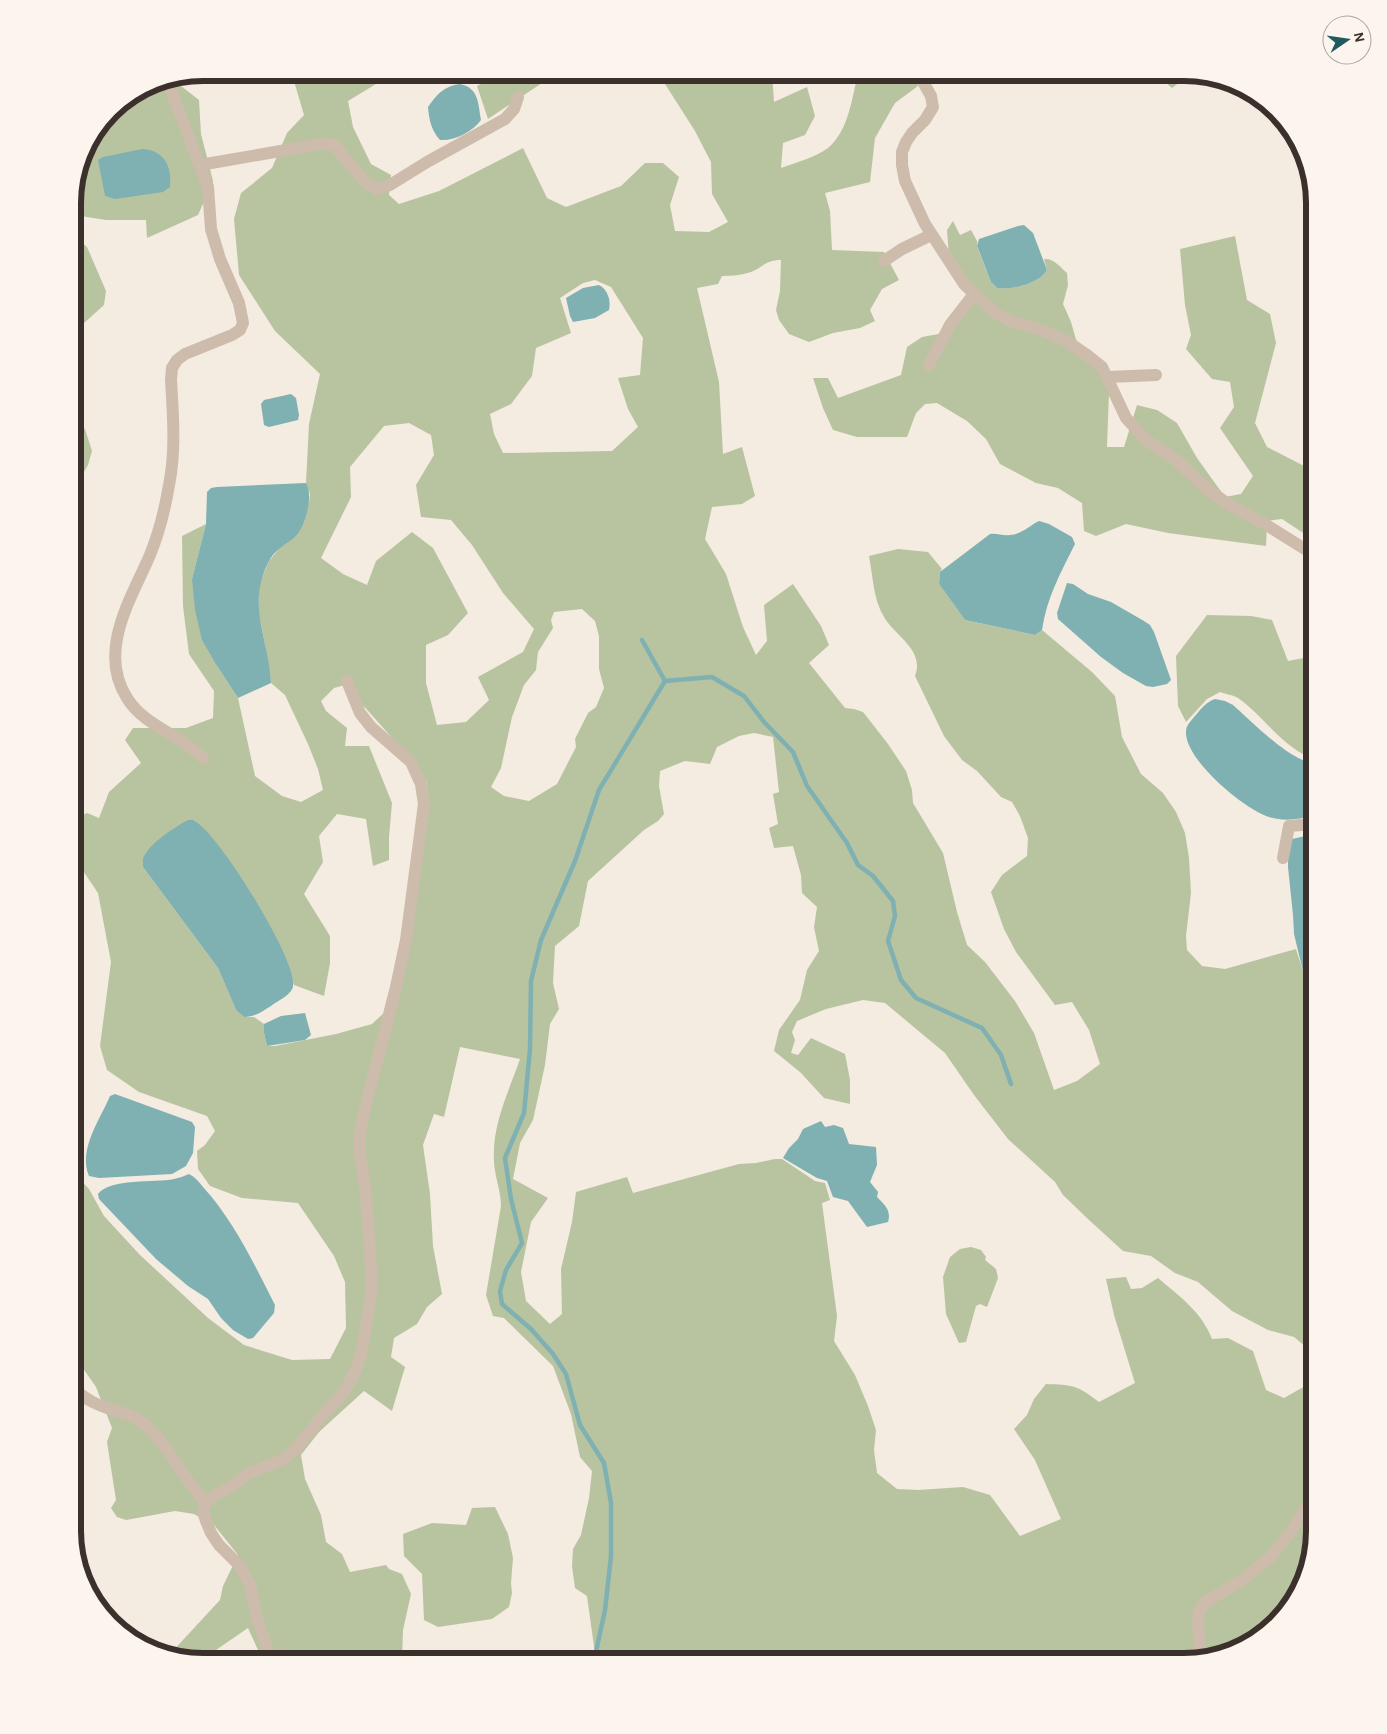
<svg xmlns="http://www.w3.org/2000/svg" width="1387" height="1734" font-family="'Alegreya Sans',sans-serif">
	<style>
		.green { fill: #b8c4a0; fill-rule: evenodd }
		.water { fill: #7fb0b2 }
		.lines { fill: none; stroke-linecap: round; stroke-linejoin: round }
		.stream { stroke: #7fb0b2; stroke-width: 4.5 }
		.minor { stroke: #cdbbac; stroke-width: 12 }
		.rim { fill: none; stroke: #3b302b; stroke-width: 6 }
	</style>
	<rect width="100%" height="100%" fill="#f4ebe1"/>
	<g class="green">
		<path d="M300,73H394L348,101L353,127L371,164L391,175L389,195L399,204L439,191L523,148L547,198L566,207L621,186L645,163H663L679,177L670,205L675,231L709,232L728,222L712,194L711,162L695,131L658,73H772L774,102L807,87L815,116L805,135L783,143L781,168C795,163 816,157 828,148C849,130 852,98 858,73H913L918,86L895,103L875,138L870,182L825,193L830,211L832,250L884,252L899,280L882,289L870,310L875,321L860,328L833,333L809,342L789,334L779,320L776,310L780,291L781,260C766,260 763,267 751,272C741,275 732,276 722,276L718,284L697,288L719,382L723,454L742,447L755,496L742,504L712,507L705,539L726,574L743,627L756,655L767,641L764,605L793,584L821,626L829,645L809,663L845,708L854,709L863,712L888,744L906,771L912,790L913,803L943,853L957,912L967,945L985,962L1015,1001L1034,1033L1054,1090L1077,1081L1100,1064L1089,1030L1072,1002L1055,1005L1016,952L1004,929L991,892L1002,875L1027,856L1028,838L1020,816L1012,802L1001,797L977,771L962,760L944,736L915,676C925,650 895,636 884,617C873,599 873,576 869,556L898,549L928,552L942,569L940,572L939,584L965,620L1035,635L1042,630L1092,672L1115,696L1122,737L1141,774L1163,793L1176,812L1185,833L1189,858L1191,893L1186,936L1187,950L1202,966L1225,969L1296,949L1311,997L1314,1017V1364L1312,1352L1294,1337L1268,1330L1232,1311L1198,1282L1175,1273L1151,1256L1123,1251L1088,1219L1063,1195L1055,1182L1008,1139L974,1095L945,1053L885,1003L863,1000L826,1009L797,1021L792,1032L795,1040L791,1053L798,1055L811,1038L845,1054L850,1080V1104L824,1098L800,1072L774,1051L779,1030L800,1000L807,970L819,951L814,927L817,907L802,893L801,875L793,846L774,848L769,828L778,824L773,794L779,792L773,737L754,733L739,736L717,747L710,764L685,761L660,771L659,786L664,814L658,821L644,830L588,881L579,926L555,946L553,983L559,1009L550,1024L545,1065L533,1120L520,1143L513,1179L548,1198L531,1222L521,1272L526,1301L550,1324L562,1314L561,1269L572,1222L576,1192L627,1177L633,1193L739,1164L756,1163L775,1159H782L815,1181L825,1183L830,1200L822,1203L837,1316L834,1341L855,1375L868,1406L876,1430L874,1450L877,1473L897,1489L918,1490L963,1487L990,1495L1020,1536L1061,1519L1035,1460L1014,1429L1027,1415L1034,1399L1046,1384C1073,1385 1077,1385 1099,1402L1135,1383L1114,1315L1106,1279L1126,1277L1131,1289L1142,1288L1158,1278C1179,1296 1202,1312 1212,1339L1228,1338L1253,1351L1266,1390L1284,1398L1314,1381V1531L1301,1589L1256,1639L1184,1661H596L587,1596L575,1588L572,1566L573,1549L581,1535L589,1498L592,1471L580,1457L571,1414L553,1366L504,1318L493,1316L486,1295L501,1206C501,1190 494,1175 494,1160C492,1124 509,1091 520,1059L460,1047L444,1117L434,1114L423,1145L430,1194L433,1246L442,1294L427,1307L417,1324L394,1338L391,1357L405,1367L392,1411L364,1391L319,1432L301,1455L305,1479L321,1515L326,1542L342,1554L350,1572L386,1565L389,1569L402,1574L411,1594L403,1630L402,1661H263L248,1628L200,1661L170,1654L220,1600L223,1586L238,1555L214,1525L194,1514L175,1511L126,1520L117,1517L111,1508L116,1500L107,1442L112,1428L96,1387L73,1354V1172L89,1189L104,1216L140,1255L208,1318L244,1345L292,1360L330,1359L346,1328L345,1282L334,1256L298,1203L242,1198L210,1186L198,1169L197,1151L205,1145L215,1131L207,1116L139,1092L107,1070L100,1046L111,962L98,893L73,856V819L87,813L99,818L109,792L141,763L125,740L133,728H186L213,718L214,691L189,654L183,606L182,536L206,524L192,579L217,666L238,698L255,776L282,796L301,802L323,790L318,769L308,744L285,695L271,683L267,654L258,610L259,585L269,561L283,544L296,536L309,502L310,494L306,483L309,424L320,374L275,331L239,275L234,219L241,193L272,168L287,133L304,115L294,81ZM595,280L611,287L643,338L640,375L618,378L628,409L638,427L612,451L503,453L494,434L490,414L511,404L532,376L536,348L571,333L560,298L583,283ZM409,423L431,435L434,455L416,485L421,517L451,520L472,545L503,593L534,629L523,652L478,677L489,700L466,722L437,725L426,683V645L448,635L468,613L433,548L412,532L376,561L367,585L343,574L321,558L351,497L350,467L384,426ZM582,609L595,621L599,636V669L604,688L596,707L588,713L575,739L576,747L557,784L529,801L504,796L491,787L501,768L512,717L524,685L536,670L538,652L553,628L551,620L554,612ZM352,683L361,703L411,759L427,782L428,818L387,1010L372,1024L336,1034L275,1046H267L264,1033V1024L254,1017H244L236,1010L218,968L143,867L194,820C208,830 218,847 228,861C258,902 279,936 294,985L324,996L330,963V936L304,894L323,862L319,836L337,814L366,819L373,866L389,860V837L392,803L369,746H345L347,728L326,711L321,701L334,688Z"/>
		<polygon points="498,73 557,73 488,119 477,86"/>
		<polygon points="1154,73 1192,73 1172,88"/>
		<polygon points="172,79 199,100 201,134 213,181 198,215 147,238 146,220 106,220 81,216 73,204 73,195 86,145 117,105 154,82"/>
		<path d="M953,221L960,235L971,230L977,241V247L991,282L997,288C1012,290 1039,284 1047,270L1044,259C1054,258 1060,267 1067,273L1068,285L1063,304L1071,322L1081,357L1099,370L1109,392L1107,447H1124L1137,405L1157,410L1177,423L1197,458L1225,497L1241,494L1253,476L1220,428L1234,407L1230,382L1212,379L1186,349L1191,335L1185,305L1180,249L1235,236L1247,300L1270,314L1276,343L1255,423L1267,447L1314,471V540L1282,519L1267,521L1266,546L1168,533L1126,524L1096,536L1084,531L1082,503L1058,488L1036,483L1000,464L986,439L967,421L937,403L925,404L916,413L907,437H857L833,430L823,408L813,378H828L838,398L901,375L907,347L922,337L950,332L974,289L949,257L947,230Z"/>
		<polygon points="73,235 87,247 106,291 104,305 84,323 73,342"/>
		<polygon points="73,419 85,429 92,451 88,465 78,482 79,505 73,524"/>
		<path d="M1207,615L1251,616L1272,620L1288,661L1314,656V758C1286,752 1262,714 1238,698C1233,695 1225,694 1220,692L1207,699L1186,722L1178,706L1176,656Z"/>
		<polygon points="971,1247 981,1250 986,1257 985,1260 996,1269 998,1278 987,1307 980,1304 976,1306 966,1342 959,1343 946,1314 943,1277 950,1257 960,1249"/>
		<polygon points="495,1507 508,1534 513,1558 511,1583 512,1593 509,1607 492,1619 438,1627 424,1620 422,1574 404,1556 403,1534 432,1523 466,1525 472,1508"/>
	</g>
	<g class="water">
		<path d="M460,84C479,88 478,103 481,120C472,132 455,141 440,140C431,130 429,119 428,107C436,95 444,86 460,84Z"/>
		<path d="M142,149C164,150 172,166 170,187L163,192L115,199L105,196L98,160L103,157Z"/>
		<path d="M1024,225L1033,233L1047,270C1039,284 1012,290 997,288L991,282L977,246L979,239L1018,226Z"/>
		<path d="M599,285C608,290 611,300 609,310L595,318L573,322L570,316L566,298L583,288Z"/>
		<polygon points="291,394 296,398 299,415 298,420 269,427 264,425 261,404 264,400"/>
		<path d="M306,483C314,495 305,528 295,537C285,545 274,550 268,563C252,596 260,619 267,653C269,663 270,673 271,683L238,698L217,666L202,640L195,610L192,579L206,524L207,492L211,488L217,487Z"/>
		<path d="M1039,521L1049,524L1072,537L1075,544C1060,574 1047,597 1042,630L1035,635L965,620L939,584L940,572L990,534C997,533 1003,536 1010,535C1022,534 1029,526 1039,521Z"/>
		<polygon points="1067,583 1073,584 1088,594 1111,602 1144,621 1150,625 1154,632 1171,680 1167,684 1153,687 1146,686 1123,673 1101,657 1058,619 1057,613"/>
		<path d="M1215,699L1225,701L1233,705C1250,720 1293,764 1314,762V816C1299,819 1284,822 1269,817C1244,809 1185,760 1186,732C1186,725 1191,721 1195,716C1201,709 1206,702 1215,699Z"/>
		<path d="M188,820C192,820 193,819 195,821C218,833 298,961 293,986C292,995 277,1001 271,1006C261,1012 255,1017 244,1017L236,1010L218,968L143,867C143,865 143,860 143,859C147,845 176,826 188,820Z"/>
		<polygon points="1314,834 1314,1017 1294,934 1293,915 1288,867 1288,852 1292,839"/>
		<polygon points="305,1013 311,1035 305,1040 267,1046 264,1033 264,1024 281,1016"/>
		<path d="M115,1094L192,1122L195,1127L193,1153L186,1166L172,1174L99,1178L89,1176C78,1149 100,1120 110,1096Z"/>
		<path d="M821,1121L825,1127L834,1125L843,1128L849,1144L876,1147L877,1165L870,1182L878,1192L877,1197C884,1204 892,1211 888,1222L867,1227L848,1201L833,1197L827,1181L817,1178L783,1158L789,1148L798,1139L803,1129Z"/>
		<path d="M189,1174C195,1177 199,1182 203,1187C234,1221 254,1264 275,1305L274,1313L253,1338L248,1339L233,1330L221,1318L208,1299L188,1286L156,1259L99,1199L98,1194C110,1178 155,1183 174,1179C179,1178 184,1176 189,1174Z"/>
	</g>
	<g class="lines">
		<g class="stream">
			<polyline points="642,640 665,681 712,677 744,696 764,722 793,752 807,786 847,843 858,865 873,876 893,901 895,916 888,941 901,980 916,998 982,1028 1001,1055 1011,1084"/>
			<polyline points="594,1661 605,1610 611,1556 611,1503 604,1463 580,1425 566,1374 553,1354 531,1329 502,1304 500,1291 506,1270 522,1243 511,1199 505,1158 524,1113 530,1049 531,981 541,940 575,861 599,790 665,681"/>
		</g>
		<g class="minor">
			<polyline points="918,73 931,96 933,107 925,120 912,133 906,142 902,152 902,165 905,181 925,224 964,284 995,313 1013,322 1042,330 1068,342 1087,355 1102,367 1126,418 1146,440 1176,460 1207,489 1228,504 1268,526 1308,551 1314,559"/>
			<path d="M167,80L208,187L211,229L220,259L239,303L243,323L240,330L232,335L185,354L177,360L172,368L171,380C173,415 176,451 169,485C165,509 159,533 150,555C131,599 97,651 127,698C145,727 180,734 203,758"/>
			<polyline points="200,165 326,143 335,146 365,182 377,189 390,185 427,162 505,119 514,109 518,97"/>
			<polyline points="884,261 902,249 931,235"/>
			<polyline points="929,365 950,325 974,294"/>
			<polyline points="1108,377 1156,375"/>
			<polyline points="1283,858 1289,826 1314,824"/>
			<path d="M73,1387C84,1400 100,1406 116,1411C123,1413 131,1415 138,1419C168,1441 181,1477 206,1503"/>
			<polyline points="1200,1656 1198,1615 1204,1603 1242,1580 1271,1557 1289,1534 1314,1496"/>
			<polyline points="272,1661 257,1618 250,1585 240,1566 219,1545 211,1533 206,1521 203,1511 206,1503 210,1498 234,1485 247,1474 284,1459 296,1449 326,1411 340,1397 348,1385 356,1369 361,1356 371,1296 371,1266 366,1194 360,1154 360,1134 363,1116 396,987 406,940 424,804 421,784 411,762 371,727 360,713 347,681"/>
		</g>
	</g>
	<path d="M0 0H1387V1734H0ZM203 81H1184A122 122 0 0 1 1306 203V1531A122 122 0 0 1 1184 1653H203A122 122 0 0 1 81 1531V203A122 122 0 0 1 203 81Z" fill="#fbf5ee" fill-rule="evenodd"/>
	<path class="rim" d="M203 81H1184A122 122 0 0 1 1306 203V1531A122 122 0 0 1 1184 1653H203A122 122 0 0 1 81 1531V203A122 122 0 0 1 203 81Z"/>
	<g transform="translate(1347 40) rotate(77)"><circle r="24" fill="#fbf5ee" stroke="#aea6a0"/>
	<path d="M0-4L9 19L0 12L-9 19Z" fill="#1f5a5e"/>
	<text y="-8" font-size="14" font-weight="bold" text-anchor="middle" fill="#3b302b">N</text>
	</g>
</svg>
